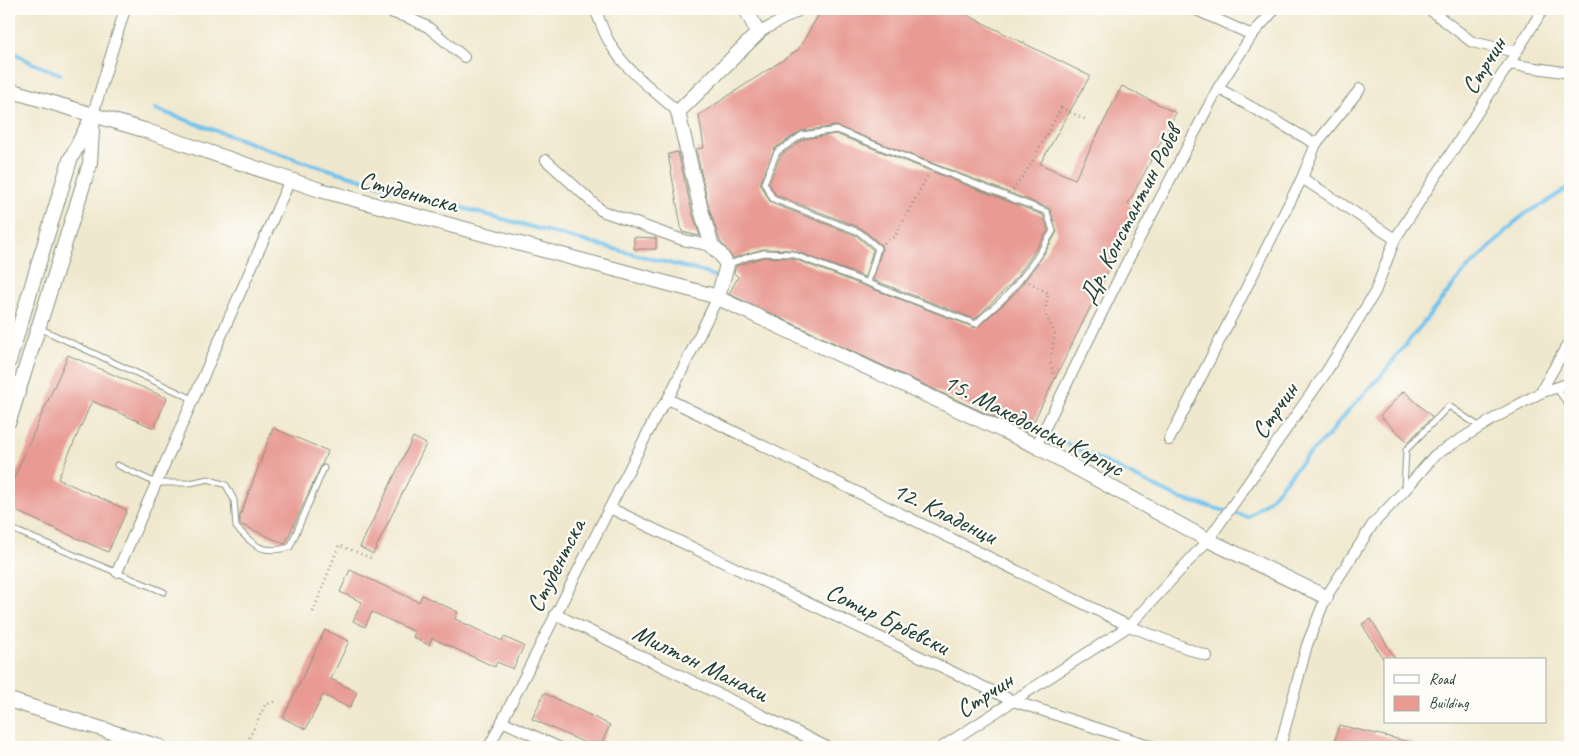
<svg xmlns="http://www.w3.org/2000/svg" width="1579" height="756" font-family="Caveat,sans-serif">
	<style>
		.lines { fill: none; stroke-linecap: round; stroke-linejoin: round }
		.stream { stroke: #71c2ed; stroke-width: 4 }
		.building { fill: #e89a93 }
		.service-casing { stroke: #889281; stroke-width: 7 }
		.minor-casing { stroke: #889281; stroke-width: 12 }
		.tertiary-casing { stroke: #889281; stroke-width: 16 }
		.path { stroke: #889281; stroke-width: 2.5; stroke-dasharray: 1 4; stroke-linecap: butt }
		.service { stroke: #fff; stroke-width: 5 }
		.minor { stroke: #fff; stroke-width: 10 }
		.tertiary { stroke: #fff; stroke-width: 14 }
		.labels { text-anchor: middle; stroke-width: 4.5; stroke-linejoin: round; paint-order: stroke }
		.street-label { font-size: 25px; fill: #1f3d34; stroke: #fdfcf7 }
	</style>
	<rect width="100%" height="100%" fill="#fdfcf7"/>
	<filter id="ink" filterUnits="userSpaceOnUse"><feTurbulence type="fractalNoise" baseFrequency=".02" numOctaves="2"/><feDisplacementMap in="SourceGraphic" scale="10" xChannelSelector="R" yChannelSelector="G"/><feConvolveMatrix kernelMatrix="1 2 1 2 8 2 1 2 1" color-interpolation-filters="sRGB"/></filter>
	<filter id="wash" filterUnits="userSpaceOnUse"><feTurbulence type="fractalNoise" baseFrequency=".0096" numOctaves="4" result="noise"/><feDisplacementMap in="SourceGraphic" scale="20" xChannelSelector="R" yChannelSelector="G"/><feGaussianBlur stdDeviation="1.12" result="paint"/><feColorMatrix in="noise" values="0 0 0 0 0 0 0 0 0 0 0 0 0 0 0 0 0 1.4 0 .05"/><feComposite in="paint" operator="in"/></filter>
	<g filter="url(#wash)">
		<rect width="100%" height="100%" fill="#f0e8ce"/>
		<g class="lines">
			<g class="stream">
				<polyline points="9,50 32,63 60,74"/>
				<polyline points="155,109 301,161 408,193 572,238 703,272 719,278"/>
				<polyline points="1028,425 1181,499 1248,517 1270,499 1306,457 1329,435 1341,419 1380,377 1463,273 1500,238 1515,222 1529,211 1544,204 1570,186"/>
			</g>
		</g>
		<g id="blocks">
			<g class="building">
				<polygon points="822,9 955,9 1090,76 1040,164 1075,179 1122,86 1176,113 1128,204 1139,209 1028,433 729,294 738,277 734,273 736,266 764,257 791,258 976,328 1003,305 1018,290 1041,259 1057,232 1051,211 1049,208 836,126 801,131 775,148 760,184 771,203 857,236 873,250 865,277 792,250 763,249 733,258 720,241 709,208 696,149 704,148 699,115 798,50"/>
				<polygon points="836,134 1043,215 1048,230 1028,261 1011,284 975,319 873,280 882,249 881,245 861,228 776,195 769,183 781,155 804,139"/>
				<polygon points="678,152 692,212 700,236 682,232 668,154"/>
				<polygon points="634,237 656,238 656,249 634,249"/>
				<polygon points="68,355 167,398 154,428 92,401 58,479 127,510 108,552 9,508 9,489"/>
				<polygon points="1404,391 1432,417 1408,442 1380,416"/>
				<polygon points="273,428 328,451 285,544 240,524 240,516"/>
				<polygon points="413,437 426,444 373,554 360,547"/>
				<polygon points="350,570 419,602 422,595 458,612 455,619 502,641 504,637 524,646 513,669 497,662 495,667 432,638 429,645 413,637 415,632 372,612 365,627 353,621 362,602 340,592"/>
				<polygon points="1371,619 1396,660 1384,660 1362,624"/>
				<polygon points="325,630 349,641 331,679 357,692 350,708 323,695 306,729 283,718"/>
				<polygon points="544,693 610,725 600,747 594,747 532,719"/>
				<polygon points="1339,725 1414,743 1413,747 1333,747"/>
			</g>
		</g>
	</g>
	<g filter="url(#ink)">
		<use href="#blocks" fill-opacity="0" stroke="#889281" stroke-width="1"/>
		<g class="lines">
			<g class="service-casing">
				<g id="service">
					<path d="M727,265L748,257L764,253L792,254L976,324C986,313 998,305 1008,294C1025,275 1040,254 1053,231L1047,212L837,130L802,135L777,152L764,183L773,199L859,232L878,248L868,282"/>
					<polyline points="39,328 193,399"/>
					<polyline points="1556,388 1570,407"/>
					<path d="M117,465L156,483H190L208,479L226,485L234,500L236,527C255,546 261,555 290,547L324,468"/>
					<polyline points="1404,489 1406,450 1449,406 1480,427"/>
					<polyline points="9,528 164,592"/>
				</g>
			</g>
			<g class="minor-casing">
				<g id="minor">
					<polyline points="381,9 409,18 428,27 464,57"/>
					<path d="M595,9C600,21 604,34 611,45C627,72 655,91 678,112"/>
					<polyline points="1194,9 1252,35"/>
					<polyline points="1429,9 1472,42 1516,52"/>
					<polyline points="758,33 802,9"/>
					<polyline points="1509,64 1570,73"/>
					<polyline points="1218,88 1316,144"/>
					<polyline points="93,114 125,9"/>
					<polyline points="546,160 602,211 683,240 712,246"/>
					<polyline points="1302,178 1395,239"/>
					<polyline points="1540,393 1570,340"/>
					<polyline points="668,399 1129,626 1207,656"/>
					<polyline points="1169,440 1302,178 1316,144 1360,89"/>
					<polyline points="1036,446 1126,264 1218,88 1252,35 1275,9"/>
					<polyline points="610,508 1013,701 1155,747"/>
					<polyline points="117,572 290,180"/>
					<polyline points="555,614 827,747"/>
					<polyline points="502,721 558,747"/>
					<polyline points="489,747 657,414 668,399 718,297"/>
					<polyline points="942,747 1129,626 1208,540 1325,374 1375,292 1395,239 1509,64 1543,9"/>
					<polyline points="1280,747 1307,645 1326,597 1373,524 1404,491 1435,455 1500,415 1540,393 1570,383"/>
				</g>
			</g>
			<g class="tertiary-casing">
				<g id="tertiary">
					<polyline points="9,90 144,130 320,190 718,297 727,265 721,255 712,246 701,210 678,112 758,33 746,9"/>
					<polyline points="718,298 1036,446 1208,540 1326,597"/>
					<polyline points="9,361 70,160 91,119"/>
					<polyline points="9,421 90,163 93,114"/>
					<polyline points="9,700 160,747"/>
				</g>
			</g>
			<g class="path">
				<polyline points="1013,190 1031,164 1061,108 1085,119"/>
				<polyline points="884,243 895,236 928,175"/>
				<polyline points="1029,282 1048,293 1045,314 1055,333 1050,362 1056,380"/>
				<polyline points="313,612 339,545 373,559"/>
				<polyline points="245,747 265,705 276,701"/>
			</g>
			<use href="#service" class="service"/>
			<use href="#minor" class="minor"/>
			<use href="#tertiary" class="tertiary"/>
		</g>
	</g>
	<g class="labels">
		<g class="street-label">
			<text transform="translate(1483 65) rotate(-58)" y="9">Стрчин</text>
			<text transform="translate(409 191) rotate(15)" y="9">Студентска</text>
			<text transform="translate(1129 214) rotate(-63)" y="9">Др. Константин Робев</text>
			<text transform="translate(1274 410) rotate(-55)" y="9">Стрчин</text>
			<text transform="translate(1034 424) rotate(27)" y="9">15. Македонски Корпус</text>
			<text transform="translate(945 512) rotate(26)" y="9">12. Кладенци</text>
			<text transform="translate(555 565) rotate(-63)" y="9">Студентска</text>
			<text transform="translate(888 618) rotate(26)" y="9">Сотир Брбевски</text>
			<text transform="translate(701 662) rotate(26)" y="9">Милтон Манаки</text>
			<text transform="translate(984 694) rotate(-33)" y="9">Стрчин</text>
		</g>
	</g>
	<rect width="1579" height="756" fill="none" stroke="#fdfcf7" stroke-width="30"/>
	<rect x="1384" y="658" width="162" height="65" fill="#fdfcf7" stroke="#a4b0a9"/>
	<rect x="1394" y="675" width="25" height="8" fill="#ffffff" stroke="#a4b0a9"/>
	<text x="1429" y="684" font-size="15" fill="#1f3d34">Road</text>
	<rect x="1394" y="696" width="25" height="15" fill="#e89a93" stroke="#a4b0a9"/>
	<text x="1429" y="708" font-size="15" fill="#1f3d34">Building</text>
</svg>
